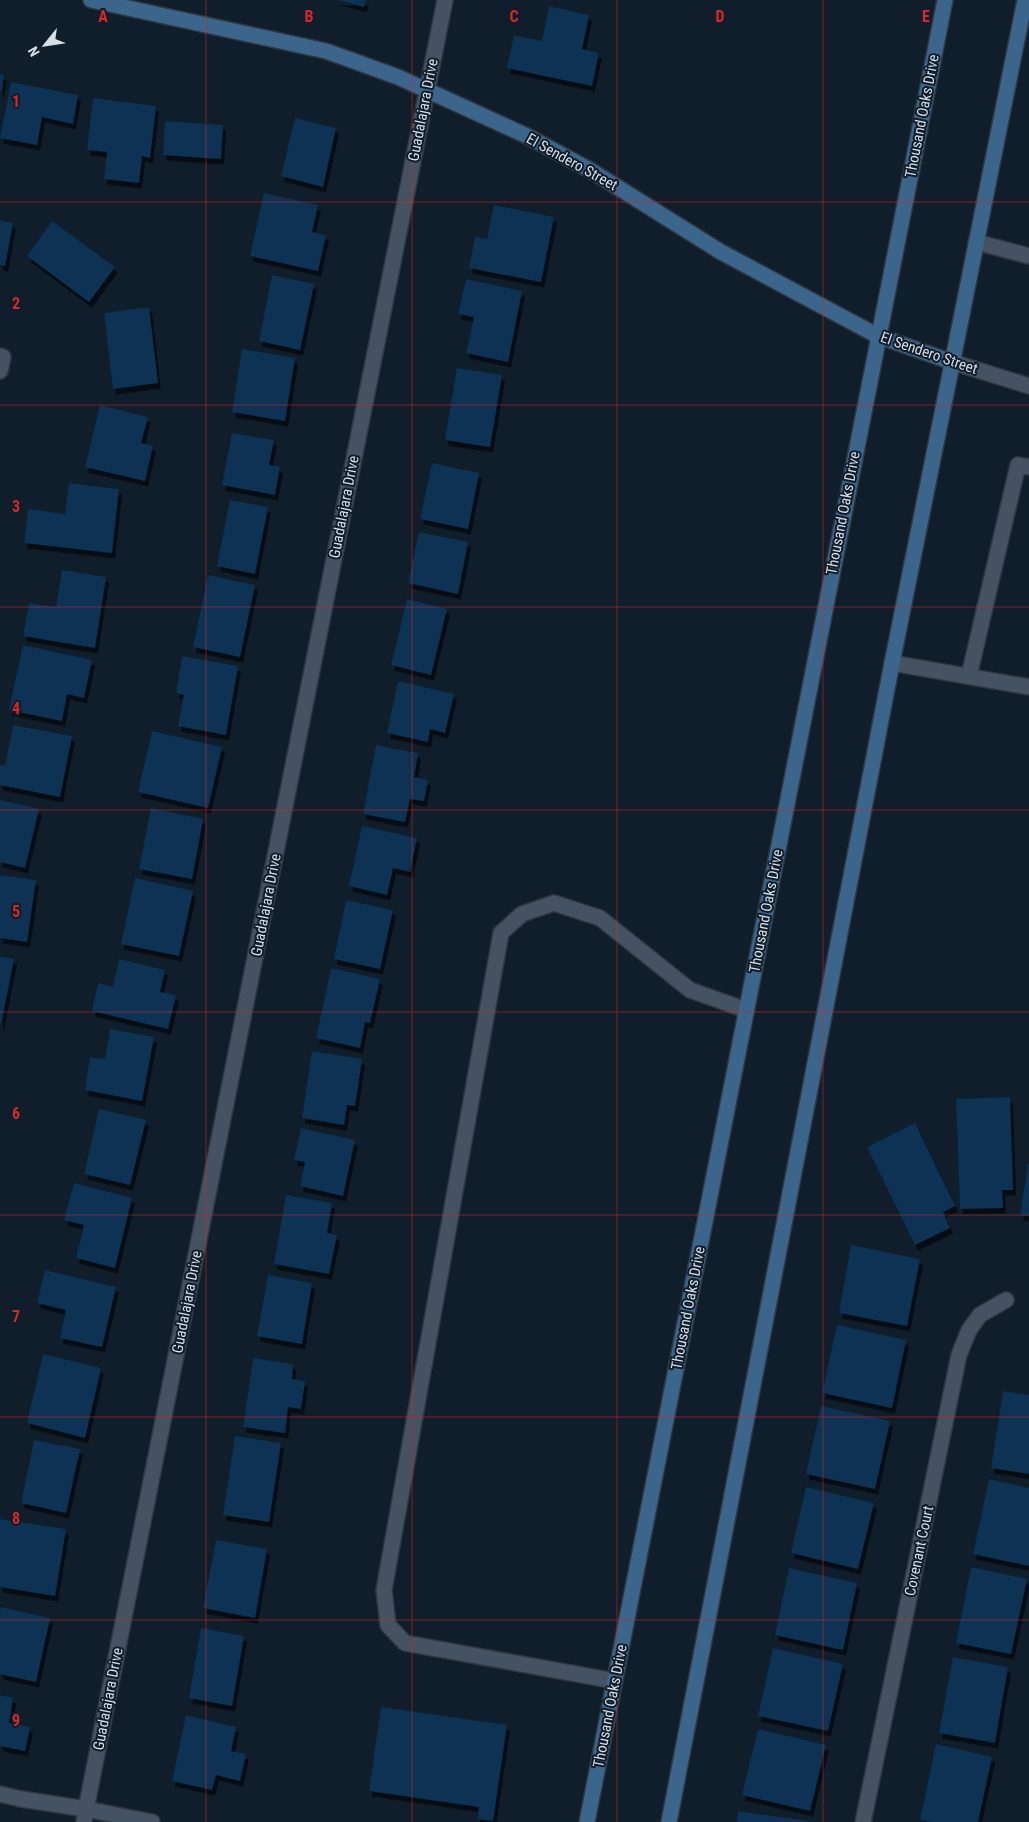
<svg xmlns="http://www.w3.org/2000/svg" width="1029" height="1822" font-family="'Roboto Condensed',sans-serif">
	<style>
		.building { fill: #093153; filter: url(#shadow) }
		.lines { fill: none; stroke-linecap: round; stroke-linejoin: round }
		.lane-casing { stroke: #303641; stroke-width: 18 }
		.street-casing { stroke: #303641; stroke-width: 18 }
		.secondary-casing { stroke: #303641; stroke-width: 18 }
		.lane { stroke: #445261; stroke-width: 15 }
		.street { stroke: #445261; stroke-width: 15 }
		.secondary { stroke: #3b658a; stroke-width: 15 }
		.grid { fill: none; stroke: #d62828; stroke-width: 1; stroke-opacity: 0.55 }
		.labels { text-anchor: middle; stroke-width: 4; stroke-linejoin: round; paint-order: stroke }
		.street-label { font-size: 15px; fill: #d6dee7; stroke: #101d2a }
		.grid-label { font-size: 16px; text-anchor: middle; font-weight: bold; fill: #d62828; stroke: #101d2a; stroke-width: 4; stroke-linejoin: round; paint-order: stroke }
	</style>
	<defs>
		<filter id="shadow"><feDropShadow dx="3" dy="5.5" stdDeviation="0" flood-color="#0009"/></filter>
	</defs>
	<rect width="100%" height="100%" fill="#101d2a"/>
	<g class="building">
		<polygon points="338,0 366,0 364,7"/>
		<polygon points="549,6 589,15 582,49 599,53 592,86 507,68 514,35 542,41"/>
		<polygon points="0,74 4,75 1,91 0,91"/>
		<polygon points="11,82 78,95 73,124 42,117 37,145 0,138"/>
		<polygon points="93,98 156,106 150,158 142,156 139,183 104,179 107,152 87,150"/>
		<polygon points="295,118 336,128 323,187 281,176"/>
		<polygon points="165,121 223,125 221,159 163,155"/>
		<polygon points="264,193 318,205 312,232 326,235 318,271 250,256"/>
		<polygon points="494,205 554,217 541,282 469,268 475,237 487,239"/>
		<polygon points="0,220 13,223 5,266 0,265"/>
		<polygon points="52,221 115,267 89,302 27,256"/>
		<polygon points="272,275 314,284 300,350 259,341"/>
		<polygon points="466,279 522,291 508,362 466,353 474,317 458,314"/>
		<polygon points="149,307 158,383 113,389 104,313"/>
		<polygon points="242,349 295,358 285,421 232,412"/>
		<polygon points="457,368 502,375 490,447 445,440"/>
		<polygon points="100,405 148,417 141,443 153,446 145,481 85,467"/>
		<polygon points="232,433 274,440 269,465 280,467 275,495 222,485"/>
		<polygon points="432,463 479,473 468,529 420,519"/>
		<polygon points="69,483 119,489 112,553 24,543 28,509 65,514"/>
		<polygon points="230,500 268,507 255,574 217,566"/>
		<polygon points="419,532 468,542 458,594 408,583"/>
		<polygon points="62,570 106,577 95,648 23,636 29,603 56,607"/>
		<polygon points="208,575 255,585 240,657 193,647"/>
		<polygon points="407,599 447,609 431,675 391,665"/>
		<polygon points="23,645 92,660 84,698 67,694 62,721 9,710"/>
		<polygon points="182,656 238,666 226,735 178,726 184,695 176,693"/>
		<polygon points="398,681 454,694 445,733 430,729 428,742 387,733"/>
		<polygon points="13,725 72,736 60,797 0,785 0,765 5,766"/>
		<polygon points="152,731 222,747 208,808 138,792"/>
		<polygon points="376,745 418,753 414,777 428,780 424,801 410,799 405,822 363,814"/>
		<polygon points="0,800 39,809 25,868 0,862"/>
		<polygon points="151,808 203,819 192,879 139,869"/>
		<polygon points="362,826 417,838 410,872 393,868 387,895 349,886"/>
		<polygon points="0,875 36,880 27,942 0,938"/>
		<polygon points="135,878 193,891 179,956 121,944"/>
		<polygon points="346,900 393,910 380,969 334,959"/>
		<polygon points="0,956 14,959 1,1024 0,1024"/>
		<polygon points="119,959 165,970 160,992 176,995 168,1029 92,1011 98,983 113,987"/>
		<polygon points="331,968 380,979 370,1023 365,1022 360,1048 316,1038"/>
		<polygon points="110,1029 154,1037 142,1101 85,1090 90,1057 105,1059"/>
		<polygon points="312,1051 362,1059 355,1106 347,1105 344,1125 302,1118"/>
		<polygon points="1010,1097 1013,1190 1002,1190 1003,1208 960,1209 956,1099"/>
		<polygon points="99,1109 146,1120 130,1185 84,1174"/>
		<polygon points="915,1123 955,1206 943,1212 950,1228 915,1245 867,1147"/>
		<polygon points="301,1128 355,1140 343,1196 300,1186 305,1162 294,1160"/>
		<polygon points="1028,1164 1029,1164 1029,1216 1020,1215"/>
		<polygon points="74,1183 132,1198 115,1268 76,1258 84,1225 64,1220"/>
		<polygon points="286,1195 332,1203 327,1233 337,1235 329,1274 274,1264"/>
		<polygon points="851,1245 920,1259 907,1326 839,1313"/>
		<polygon points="45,1270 116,1287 102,1347 60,1338 66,1310 37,1303"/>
		<polygon points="268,1275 312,1283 302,1344 257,1336"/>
		<polygon points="837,1325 906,1340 892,1408 822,1393"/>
		<polygon points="43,1354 101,1368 85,1438 27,1423"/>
		<polygon points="253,1358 293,1364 292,1379 305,1381 301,1409 288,1407 285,1433 243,1427"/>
		<polygon points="1003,1391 1029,1395 1029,1474 991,1468"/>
		<polygon points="821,1406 890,1421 875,1489 806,1474"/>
		<polygon points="235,1436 281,1443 269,1522 223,1515"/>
		<polygon points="34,1440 80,1449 66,1513 21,1503"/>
		<polygon points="989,1479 1029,1488 1029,1566 973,1554"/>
		<polygon points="806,1487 874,1503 858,1569 791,1553"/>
		<polygon points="0,1519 66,1529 55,1596 0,1587"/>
		<polygon points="216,1540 267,1549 255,1618 203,1608"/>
		<polygon points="971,1567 1027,1579 1011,1654 956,1643"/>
		<polygon points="789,1568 857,1583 843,1650 775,1635"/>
		<polygon points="0,1607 50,1618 36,1682 0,1674"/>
		<polygon points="201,1628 244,1636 232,1706 189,1698"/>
		<polygon points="773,1648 843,1664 828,1731 758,1716"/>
		<polygon points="953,1657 1008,1667 995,1743 939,1733"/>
		<polygon points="0,1695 13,1698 9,1723 30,1727 25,1751 0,1746"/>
		<polygon points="381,1707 507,1725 493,1821 477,1819 479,1807 369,1791"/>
		<polygon points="186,1715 236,1727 231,1751 246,1754 240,1781 216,1775 212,1790 172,1781"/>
		<polygon points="758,1729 826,1745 810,1811 742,1795"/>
		<polygon points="936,1744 992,1757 978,1822 931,1822 920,1820"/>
		<polygon points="738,1811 808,1821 807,1822 737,1822"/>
	</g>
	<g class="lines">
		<g class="lane-casing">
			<g id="lane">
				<polyline points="976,242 1029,256"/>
				<polyline points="892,663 1029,687"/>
				<polyline points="969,676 1018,465 1029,467"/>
				<polyline points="615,1681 405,1643 388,1625 384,1590 501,933 522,914 554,903 600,918 690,990 746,1010"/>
				<polyline points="84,1822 86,1809"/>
			</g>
		</g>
		<g class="street-casing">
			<g id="street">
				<polyline points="0,356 3,357 0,371"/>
				<polyline points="952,362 1029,386"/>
				<polyline points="0,1794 21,1799 86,1809 152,1822"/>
				<polyline points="86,1809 445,0"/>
				<polyline points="863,1822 959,1355 969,1330 980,1315 1006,1300"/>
			</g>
		</g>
		<g class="secondary-casing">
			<g id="secondary">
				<polyline points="91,0 326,51 398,77 527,136 590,170 721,252 878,336 952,362"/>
				<polyline points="587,1822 945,0"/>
				<polyline points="669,1822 892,663 1025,0"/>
			</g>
		</g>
		<use href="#lane" class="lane"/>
		<use href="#street" class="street"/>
		<use href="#secondary" class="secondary"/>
	</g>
	<path class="grid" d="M206,0V1822M412,0V1822M617,0V1822M823,0V1822M0,202H1029M0,405H1029M0,607H1029M0,810H1029M0,1012H1029M0,1215H1029M0,1417H1029M0,1620H1029"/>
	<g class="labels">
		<g class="street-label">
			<text transform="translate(423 110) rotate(-79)" y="5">Guadalajara Drive</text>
			<text transform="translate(922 116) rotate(-79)" y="5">Thousand Oaks Drive</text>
			<text transform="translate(572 162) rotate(29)" y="5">El Sendero Street</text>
			<text transform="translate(929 353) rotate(19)" y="5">El Sendero Street</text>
			<text transform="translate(344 507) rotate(-79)" y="5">Guadalajara Drive</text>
			<text transform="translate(843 513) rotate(-79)" y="5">Thousand Oaks Drive</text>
			<text transform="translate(266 905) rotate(-79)" y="5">Guadalajara Drive</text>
			<text transform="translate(766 911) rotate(-79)" y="5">Thousand Oaks Drive</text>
			<text transform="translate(187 1302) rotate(-79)" y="5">Guadalajara Drive</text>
			<text transform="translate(688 1308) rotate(-79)" y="5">Thousand Oaks Drive</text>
			<text transform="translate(919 1551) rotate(-78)" y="5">Covenant Court</text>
			<text transform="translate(108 1699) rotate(-79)" y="5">Guadalajara Drive</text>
			<text transform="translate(610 1706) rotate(-79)" y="5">Thousand Oaks Drive</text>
		</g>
	</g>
	<g class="grid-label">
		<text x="103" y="22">A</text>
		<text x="309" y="22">B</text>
		<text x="514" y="22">C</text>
		<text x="720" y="22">D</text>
		<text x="926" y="22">E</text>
		<text x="16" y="107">1</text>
		<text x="16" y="309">2</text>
		<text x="16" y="512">3</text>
		<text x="16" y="714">4</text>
		<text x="16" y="917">5</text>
		<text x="16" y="1119">6</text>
		<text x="16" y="1322">7</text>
		<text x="16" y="1524">8</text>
		<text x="16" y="1726">9</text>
	</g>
	<g transform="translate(45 45) rotate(240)" stroke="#101d2a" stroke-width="4" paint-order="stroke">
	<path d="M0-4L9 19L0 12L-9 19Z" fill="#d6dee7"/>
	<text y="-8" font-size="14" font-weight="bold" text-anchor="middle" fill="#d6dee7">N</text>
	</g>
</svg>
